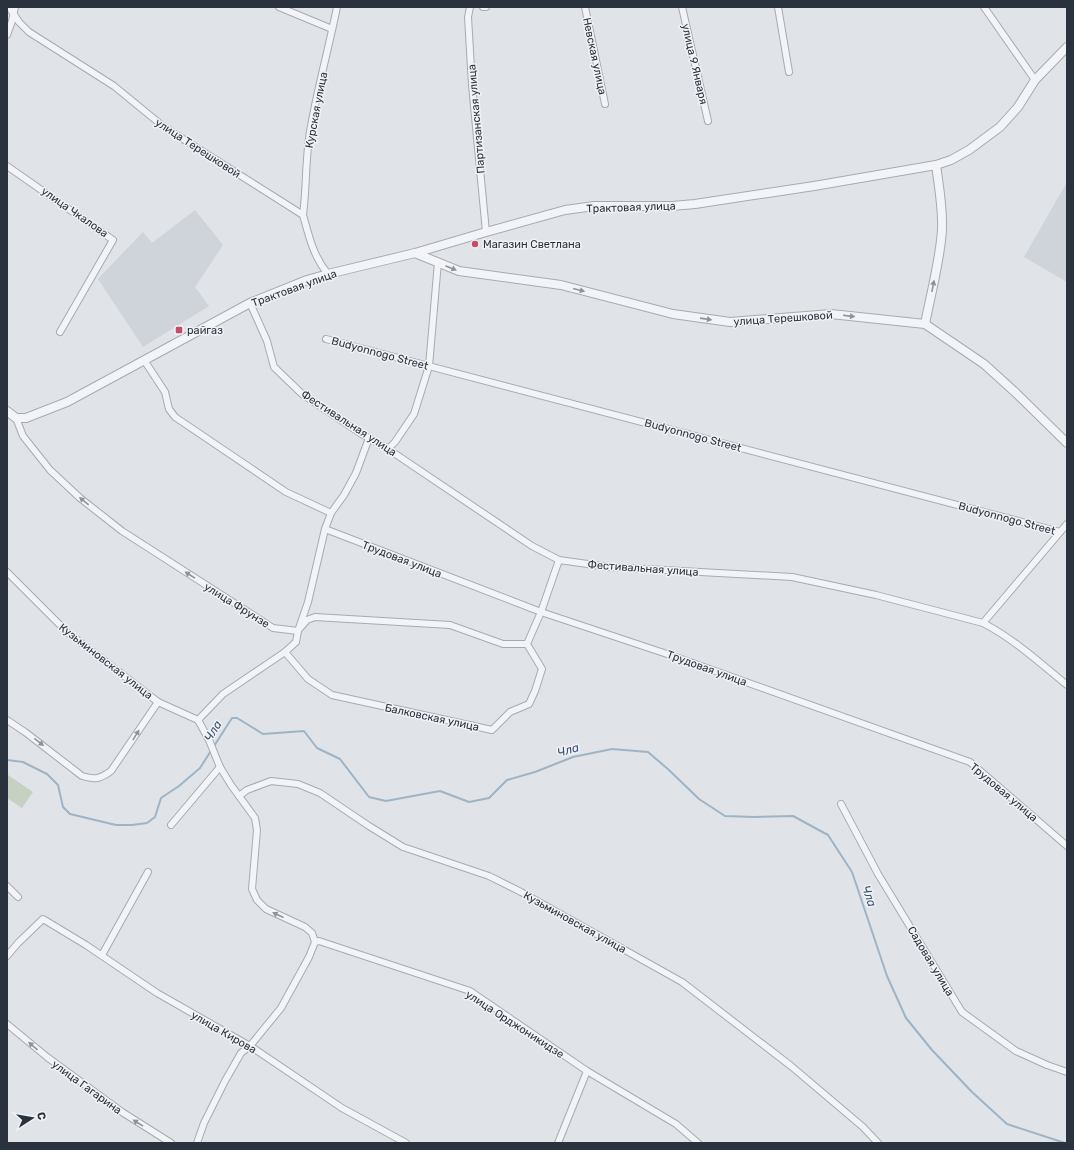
<svg xmlns="http://www.w3.org/2000/svg" width="1074" height="1150" font-family="Rubik,sans-serif">
	<style>
		.built { fill: #cfd3da }
		.green { fill: #c6d1c2 }
		.lines { fill: none; stroke-linecap: round; stroke-linejoin: round }
		.stream { stroke: #9eb3c5; stroke-width: 2 }
		.minor-casing { stroke: #a6abb2; stroke-width: 8 }
		.tertiary-casing { stroke: #a6abb2; stroke-width: 10 }
		.minor { stroke: #f3f4f7; stroke-width: 6 }
		.tertiary { stroke: #f3f4f7; stroke-width: 8 }
		.oneway { fill: #8e939a }
		.poi-dot { fill: #c44e65; stroke: #f0f2f6; stroke-width: 1.5 }
		.labels { text-anchor: middle; stroke-width: 3; stroke-linejoin: round; paint-order: stroke }
		.street-label { font-size: 11px; fill: #2a323e; stroke: #f0f2f6 }
		.poi-label { font-size: 11px; fill: #2a323e; stroke: #f0f2f6; text-anchor: start }
		.water-label { font-size: 12px; font-style: italic; fill: #37526f; stroke: #f0f2f6 }
	</style>
	<rect width="100%" height="100%" fill="#e0e4e8"/>
	<g class="built">
		<polygon points="1067,182 1067,282 1024,257"/>
		<polygon points="195,210 223,245 195,287 209,306 143,347 98,279 143,232 152,243"/>
	</g>
	<polygon class="green" points="8,775 33,792 22,808 7,798 7,777"/>
	<g class="lines">
		<polyline class="stream" points="7,760 23,762 47,774 58,785 63,807 70,814 116,825 132,825 147,823 155,817 161,798 179,786 200,768 232,718 237,718 263,734 304,731 317,748 340,759 369,797 386,801 440,791 469,802 489,798 507,780 535,772 573,757 612,749 648,752 669,770 699,799 725,816 754,817 793,816 828,835 852,872 887,976 906,1018 932,1050 972,1092 1007,1124 1065,1143"/>
		<g class="minor-casing">
			<g id="minor">
				<path d="M9,7L19,22L29,32L114,86L164,127L303,215C309,236 313,256 328,274"/>
				<polyline points="279,7 332,29"/>
				<polyline points="470,7 468,17 472,85 486,232"/>
				<polyline points="483,7 486,7"/>
				<polyline points="585,7 605,104"/>
				<polyline points="682,7 708,121"/>
				<polyline points="778,7 789,72"/>
				<polyline points="984,7 1035,80"/>
				<polyline points="7,35 12,21 15,7"/>
				<polyline points="7,166 113,240 60,332"/>
				<path d="M303,215C307,185 305,155 311,126C318,86 329,47 337,7"/>
				<path d="M250,303L267,341L274,367L302,394L360,433L388,449L532,546L559,560L609,567L792,577L876,595L983,623C1014,639 1040,663 1067,685"/>
				<polyline points="326,339 1060,532"/>
				<polyline points="144,360 165,392 169,409 175,417 286,492 331,513"/>
				<polyline points="16,418 23,436 50,470 80,498 122,531 273,628 298,631"/>
				<polyline points="388,449 395,442 414,414 429,366 438,262"/>
				<polyline points="325,529 541,612 673,656 970,762 1067,846"/>
				<polyline points="7,572 67,632 158,702 198,720"/>
				<polyline points="983,623 1067,524"/>
				<polyline points="300,628 307,620 315,617 450,625 503,644 527,644"/>
				<polyline points="285,652 308,679 332,695 492,730 510,712 529,704 535,691 542,669 527,644 541,612 559,560"/>
				<path d="M7,720L25,732L82,776C95,780 100,779 111,771L158,702"/>
				<polyline points="198,720 223,694 285,652 296,642 298,631 308,602 325,529 331,513 344,495 356,473 369,438"/>
				<polyline points="239,796 247,790 271,781 298,784 320,793 369,826 403,847 489,876 521,892 682,982 791,1066 863,1127 878,1143"/>
				<polyline points="841,804 878,874 962,1012 1016,1051 1047,1065 1067,1072"/>
				<polyline points="171,825 220,767"/>
				<polyline points="7,886 18,897"/>
				<polyline points="315,942 319,941 470,991 587,1071 676,1124 698,1143"/>
				<polyline points="102,955 148,872"/>
				<polyline points="7,956 18,943 43,919 86,945 157,993 250,1046 342,1108 406,1143"/>
				<polyline points="7,1024 47,1057 122,1112 171,1143"/>
				<polyline points="197,1143 204,1123 225,1081 241,1053 250,1046 281,1008 309,957 315,942 312,933 305,927 266,909 257,900 252,889 257,830 255,818 231,785 220,767 209,740 198,720"/>
				<polyline points="558,1143 587,1071"/>
			</g>
		</g>
		<g class="tertiary-casing">
			<g id="tertiary">
				<polyline points="415,253 459,271 561,285 673,314 730,322 831,314 925,324 984,364 1016,393 1067,443"/>
				<path d="M925,324C931,293 940,261 942,230C943,208 939,187 936,165"/>
				<polyline points="7,411 16,418 26,418 67,402 250,303 307,280 328,274 415,253 486,232 565,210 594,206 672,206 695,204 814,186 936,165 951,160 969,150 1000,127 1018,107 1035,80 1067,47"/>
			</g>
		</g>
		<use href="#minor" class="minor"/>
		<use href="#tertiary" class="tertiary"/>
	</g>
	<defs><path id="oneway-solid" d="M-6-.8H1V-3.2L6.5 0L1 3.2V.8H-6Z"/></defs>
	<g class="oneway">
		<use href="#oneway-solid" transform="translate(451 268) rotate(23)"/>
		<use href="#oneway-solid" transform="translate(933 286) rotate(-79)"/>
		<use href="#oneway-solid" transform="translate(579 290) rotate(14)"/>
		<use href="#oneway-solid" transform="translate(849 316) rotate(7)"/>
		<use href="#oneway-solid" transform="translate(706 319) rotate(8)"/>
		<use href="#oneway-solid" transform="translate(84 501) rotate(-141)"/>
		<use href="#oneway-solid" transform="translate(190 575) rotate(-148)"/>
		<use href="#oneway-solid" transform="translate(136 735) rotate(-58)"/>
		<use href="#oneway-solid" transform="translate(39 742) rotate(38)"/>
		<use href="#oneway-solid" transform="translate(278 915) rotate(-156)"/>
		<use href="#oneway-solid" transform="translate(33 1046) rotate(-140)"/>
		<use href="#oneway-solid" transform="translate(138 1123) rotate(-148)"/>
	</g>
	<g class="poi-dot">
		<circle cx="475" cy="244" r="4"/>
		<rect x="175" y="326" width="8" height="8" rx="2"/>
	</g>
	<g class="labels">
		<g class="street-label">
			<text transform="translate(595 56) rotate(78)" y="4">Невская улица</text>
			<text transform="translate(695 64) rotate(77)" y="4">улица 9 Января</text>
			<text transform="translate(316 110) rotate(-79)" y="4">Курская улица</text>
			<text transform="translate(476 119) rotate(-95)" y="4">Партизанская улица</text>
			<text transform="translate(198 148) rotate(33)" y="4">улица Терешковой</text>
			<text transform="translate(631 207) rotate(-2)" y="4">Трактовая улица</text>
			<text transform="translate(75 212) rotate(35)" y="4">улица Чкалова</text>
			<text transform="translate(294 288) rotate(-20)" y="4">Трактовая улица</text>
			<text transform="translate(783 318) rotate(-4)" y="4">улица Терешковой</text>
			<text transform="translate(380 353) rotate(15)" y="4">Budyonnogo Street</text>
			<text transform="translate(349 423) rotate(33)" y="4">Фестивальная улица</text>
			<text transform="translate(693 435) rotate(15)" y="4">Budyonnogo Street</text>
			<text transform="translate(1007 518) rotate(15)" y="4">Budyonnogo Street</text>
			<text transform="translate(402 559) rotate(21)" y="4">Трудовая улица</text>
			<text transform="translate(643 568) rotate(4)" y="4">Фестивальная улица</text>
			<text transform="translate(237 605) rotate(32)" y="4">улица Фрунзе</text>
			<text transform="translate(106 661) rotate(38)" y="4">Кузьминовская улица</text>
			<text transform="translate(707 668) rotate(20)" y="4">Трудовая улица</text>
			<text transform="translate(432 717) rotate(12)" y="4">Балковская улица</text>
			<text transform="translate(1004 792) rotate(40)" y="4">Трудовая улица</text>
			<text transform="translate(575 922) rotate(29)" y="4">Кузьминовская улица</text>
			<text transform="translate(931 961) rotate(59)" y="4">Садовая улица</text>
			<text transform="translate(515 1024) rotate(33)" y="4">улица Орджоникидзе</text>
			<text transform="translate(224 1032) rotate(30)" y="4">улица Кирова</text>
			<text transform="translate(87 1087) rotate(36)" y="4">улица Гагарина</text>
		</g>
		<g class="poi-label">
			<text x="483" y="248">Магазин Светлана</text>
			<text x="187" y="334">райгаз</text>
		</g>
		<g class="water-label">
			<text transform="translate(213 731) rotate(-58)" y="4">Чла</text>
			<text transform="translate(568 750) rotate(-16)" y="4">Чла</text>
			<text transform="translate(869 896) rotate(71)" y="4">Чла</text>
		</g>
	</g>
	<rect width="1074" height="1150" fill="none" stroke="#2a323e" stroke-width="16"/>
	<g transform="translate(32 1118) rotate(78)" stroke="#f0f2f6" stroke-width="3" paint-order="stroke">
	<path d="M0-3L7 15L0 10L-7 15Z" fill="#2a323e"/>
	<text y="-6" font-size="11" font-weight="bold" text-anchor="middle" fill="#2a323e">С</text>
	</g>
</svg>
